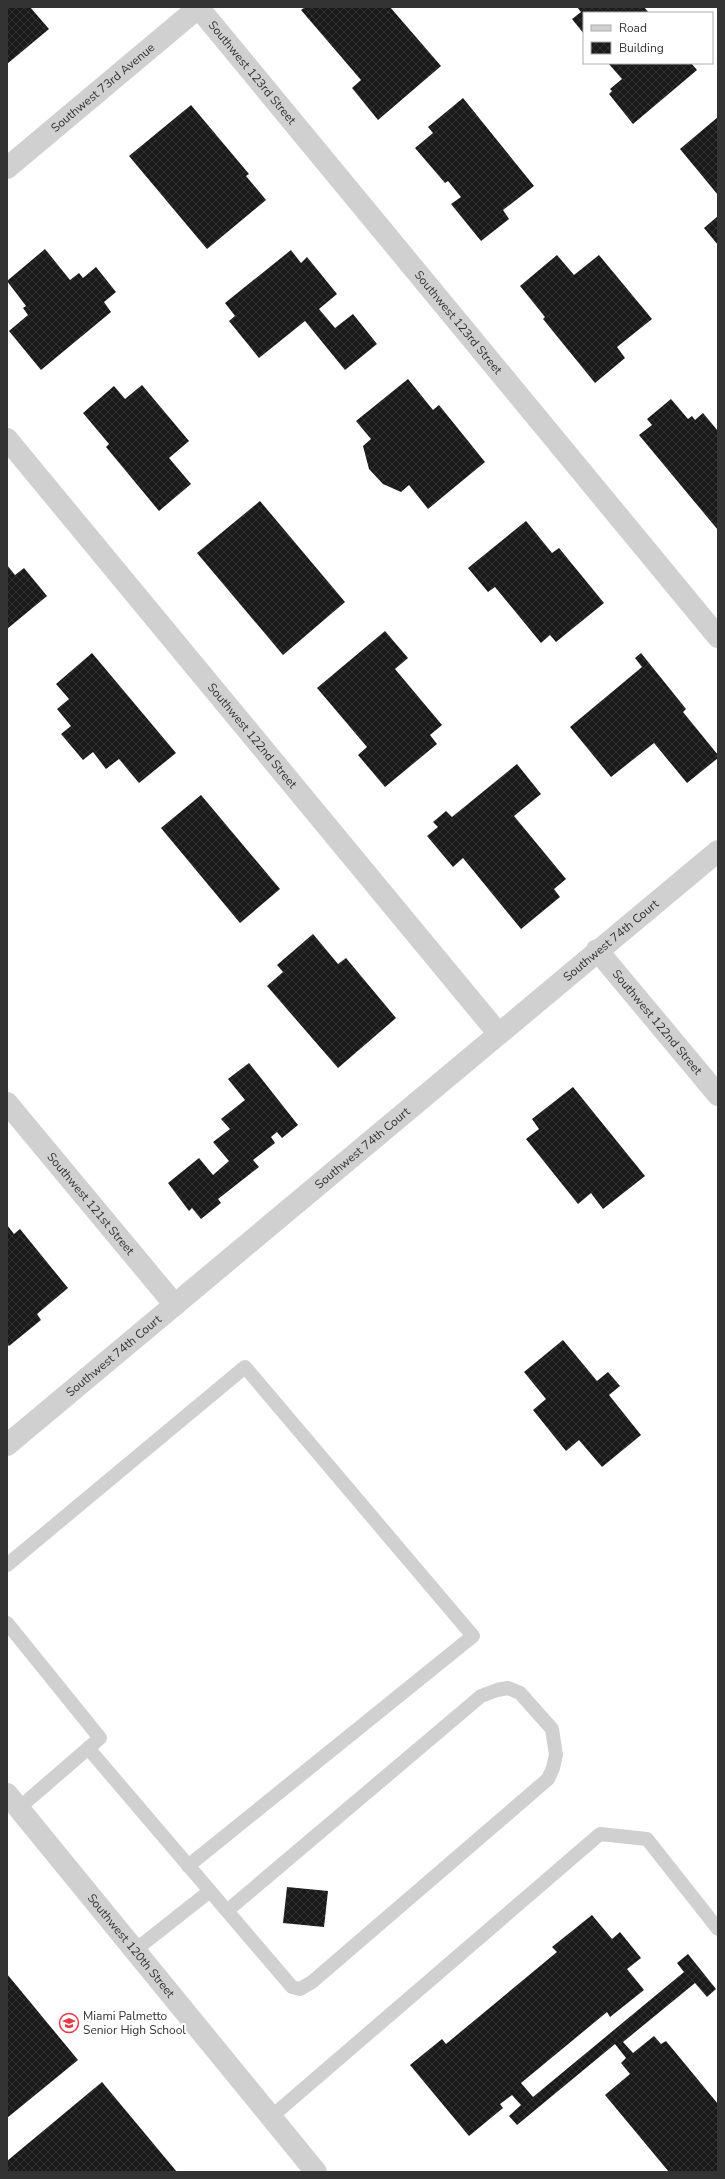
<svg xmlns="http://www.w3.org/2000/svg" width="725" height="2179" font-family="'Nunito Sans',sans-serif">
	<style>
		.building { fill: url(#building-cross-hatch) }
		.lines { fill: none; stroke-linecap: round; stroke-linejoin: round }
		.service { stroke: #d0d0d0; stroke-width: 14 }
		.minor { stroke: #d0d0d0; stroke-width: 22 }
		.tertiary { stroke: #d0d0d0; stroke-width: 22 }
		.labels { text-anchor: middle; stroke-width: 4; stroke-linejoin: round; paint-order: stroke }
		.street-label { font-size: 12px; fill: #333; stroke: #fff }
		.poi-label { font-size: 12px; fill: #333; stroke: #fff; text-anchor: start }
	</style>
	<defs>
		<pattern id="building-cross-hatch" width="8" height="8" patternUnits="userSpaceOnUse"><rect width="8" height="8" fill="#1a1a1a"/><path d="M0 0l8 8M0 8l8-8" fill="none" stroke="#333"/></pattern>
	</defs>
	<rect width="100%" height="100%" fill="#fff"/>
	<g class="building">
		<polygon points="7,7 30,7 49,29 7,64"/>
		<polygon points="305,7 390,7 441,66 378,120 352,88 361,80 301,10"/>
		<polygon points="577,7 644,7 649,13 584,13 584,34 572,19 581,12"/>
		<polygon points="608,63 691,63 697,70 633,124 609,94 612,91 610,89 622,79"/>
		<polygon points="463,98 534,186 503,210 509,219 481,241 451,204 461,197 448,181 445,183 415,148 433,133 428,127"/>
		<polygon points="191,105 249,174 246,176 266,200 207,249 129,156"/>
		<polygon points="718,117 718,195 680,149"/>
		<polygon points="718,216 718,245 704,228"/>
		<polygon points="45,249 70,280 79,273 83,278 96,267 116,292 104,302 111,312 41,370 9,331 28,315 23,308 26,306 7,281"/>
		<polygon points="291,250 301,263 307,257 337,294 319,309 335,328 353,314 377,344 345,370 305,321 259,358 229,321 235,316 225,303"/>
		<polygon points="557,255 574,275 599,255 652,319 617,347 625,358 595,383 543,319 545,317 520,286"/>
		<polygon points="408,379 433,410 439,405 485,462 428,509 409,485 401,492 383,484 369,469 363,446 371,439 356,421"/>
		<polygon points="142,385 189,441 169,458 191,484 159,511 106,447 109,444 83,413 114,386 125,399"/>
		<polygon points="671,399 688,419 692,416 695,420 703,413 718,431 718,530 639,435 652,425 647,419"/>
		<polygon points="260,501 345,602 283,655 197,553"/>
		<polygon points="526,521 552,553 559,548 604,603 556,642 550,635 541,643 495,587 488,592 468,568"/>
		<polygon points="7,565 15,575 24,568 47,596 7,629"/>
		<polygon points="385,631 408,658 395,669 442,725 430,735 437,744 385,787 358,755 367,747 317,688"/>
		<polygon points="92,653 176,753 139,783 119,759 106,769 93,752 83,760 61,734 71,726 57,709 69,699 56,684"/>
		<polygon points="641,653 686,709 683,712 718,755 718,758 687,783 654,743 611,777 570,727 642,667 635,658"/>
		<polygon points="517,764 541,794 514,816 566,879 554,889 560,897 521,929 463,858 453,867 427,836 438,827 433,822 446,811 452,817"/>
		<polygon points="201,795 280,889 240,923 161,828"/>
		<polygon points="313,934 338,964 346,958 396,1018 338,1068 267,986 283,972 277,965"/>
		<polygon points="249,1063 298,1125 282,1138 277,1132 271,1137 275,1143 253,1160 259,1167 218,1199 221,1203 201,1219 192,1208 189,1211 168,1183 199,1158 213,1175 229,1161 213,1142 230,1129 221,1119 245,1100 228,1079"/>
		<polygon points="573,1087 645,1176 603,1209 591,1193 578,1204 526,1139 539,1129 532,1119"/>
		<polygon points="7,1225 14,1234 20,1229 68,1288 37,1314 41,1320 9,1346 7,1344"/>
		<polygon points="563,1340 597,1381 608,1372 620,1386 609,1395 641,1435 602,1467 579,1440 566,1451 533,1410 546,1399 524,1372"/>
		<polygon points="287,1887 328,1891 324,1927 283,1923"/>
		<polygon points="592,1915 612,1939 620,1932 641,1958 627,1969 644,1990 610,2017 607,2012 521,2083 533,2097 684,1972 677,1963 688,1954 716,1989 707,1997 695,1983 623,2042 633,2053 654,2036 661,2044 666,2041 718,2104 718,2172 669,2172 605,2095 630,2074 621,2063 626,2058 615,2044 517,2125 509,2116 521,2105 512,2095 500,2104 503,2108 469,2136 410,2065 442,2039 446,2044 557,1952 552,1947"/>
		<polygon points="7,1974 78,2060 7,2118"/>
		<polygon points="102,2082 177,2172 7,2172 7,2161"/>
	</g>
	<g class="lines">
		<g class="service">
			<polyline points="7,1565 245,1367 473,1636 188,1866"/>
			<polyline points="7,1623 100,1738 19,1808"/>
			<polyline points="88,1748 210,1891 134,1951"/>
			<polyline points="210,1891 292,1987 300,1989 312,1982 548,1779 553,1768 556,1755 552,1729 520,1693 508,1688 497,1690 481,1696 228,1910"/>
			<polyline points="271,2117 600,1834 647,1839 718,1929"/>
		</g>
		<g class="minor">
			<path id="s1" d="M198,7L718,637"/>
			<path id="s2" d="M7,168L199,7"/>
			<path id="s3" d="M7,439L498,1033"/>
			<path id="s4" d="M597,950L718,1095"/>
			<path id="s5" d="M7,1103L175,1305"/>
			<path id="s6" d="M7,1445L718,851"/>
		</g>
		<path class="tertiary" id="s7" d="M7,1794L316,2172"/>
	</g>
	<defs>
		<g id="school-ring" transform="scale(1)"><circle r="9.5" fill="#fff" stroke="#e63946" stroke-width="1.5"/><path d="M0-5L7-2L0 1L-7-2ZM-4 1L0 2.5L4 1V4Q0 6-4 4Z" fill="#e63946"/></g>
	</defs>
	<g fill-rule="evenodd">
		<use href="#school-ring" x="69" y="2023"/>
	</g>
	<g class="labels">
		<g class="street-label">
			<text dy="4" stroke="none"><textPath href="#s1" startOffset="85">Southwest 123rd Street</textPath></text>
			<text dy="4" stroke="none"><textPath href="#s2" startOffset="125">Southwest 73rd Avenue</textPath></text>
			<text dy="4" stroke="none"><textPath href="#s1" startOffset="409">Southwest 123rd Street</textPath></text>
			<text dy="4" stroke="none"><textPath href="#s3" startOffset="385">Southwest 122nd Street</textPath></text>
			<text dy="4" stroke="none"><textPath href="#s6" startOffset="787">Southwest 74th Court</textPath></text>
			<text dy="4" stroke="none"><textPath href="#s4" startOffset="94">Southwest 122nd Street</textPath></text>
			<text dy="4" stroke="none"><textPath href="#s6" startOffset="463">Southwest 74th Court</textPath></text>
			<text dy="4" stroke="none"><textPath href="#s5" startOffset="131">Southwest 121st Street</textPath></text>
			<text dy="4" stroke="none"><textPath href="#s6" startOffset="139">Southwest 74th Court</textPath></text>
			<text dy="4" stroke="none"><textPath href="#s7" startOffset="196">Southwest 120th Street</textPath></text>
		</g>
		<g class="poi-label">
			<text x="83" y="2020">Miami Palmetto<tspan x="83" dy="14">Senior High School</tspan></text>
		</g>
	</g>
	<rect width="725" height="2179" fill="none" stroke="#333333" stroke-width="16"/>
	<rect x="583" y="12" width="130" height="52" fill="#ffffff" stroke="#adadad"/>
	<rect x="591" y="25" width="20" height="6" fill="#d0d0d0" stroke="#adadad"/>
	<text x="619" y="32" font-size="12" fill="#333333">Road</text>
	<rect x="591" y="42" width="20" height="12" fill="url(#building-cross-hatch)" stroke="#adadad"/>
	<text x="619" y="52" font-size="12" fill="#333333">Building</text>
</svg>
